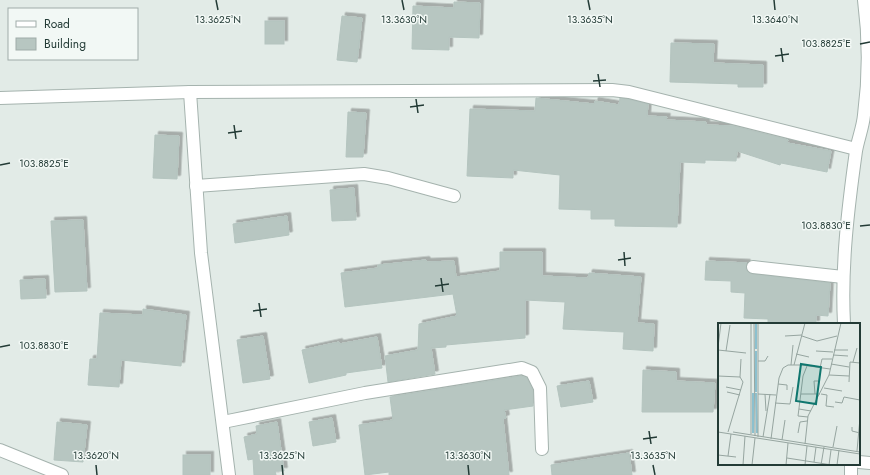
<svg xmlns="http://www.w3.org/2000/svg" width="870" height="475" font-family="Jost,sans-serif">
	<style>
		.building { fill: #b7c6c1; stroke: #b4c4bf; filter: url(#shadow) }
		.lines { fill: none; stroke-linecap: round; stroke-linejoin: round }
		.minor-casing { stroke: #a5b3ae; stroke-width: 14 }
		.minor { stroke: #fff; stroke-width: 12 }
		.ticks { fill: none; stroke: #233b36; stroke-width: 1.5 }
		.inset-river { fill: none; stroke: #8cc0ce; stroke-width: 2 }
		.inset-road { fill: none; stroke: #96a5a0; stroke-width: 1 }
		.view { fill: #0f766e; fill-opacity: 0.15; stroke: #0f766e; stroke-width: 2 }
		.inset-edge { fill: none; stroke: #233b36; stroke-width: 2 }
		.ticks-label { font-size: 10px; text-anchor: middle; fill: #233b36; stroke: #f2f8f5; stroke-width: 3; stroke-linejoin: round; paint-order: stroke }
	</style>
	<defs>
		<filter id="shadow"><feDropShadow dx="3.5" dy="-3.5" stdDeviation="0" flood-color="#0004"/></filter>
	</defs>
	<rect width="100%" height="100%" fill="#e2ebe7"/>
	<g class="building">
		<polygon points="454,2 480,3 479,38 449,37 449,50 412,49 413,6 454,8"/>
		<polygon points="342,16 362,18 357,62 337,60"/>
		<rect x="265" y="21" width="19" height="23"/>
		<polygon points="671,43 714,44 713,63 763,65 763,87 738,87 738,84 670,82"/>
		<polygon points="536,98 594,104 595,101 619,105 620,98 628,99 648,104 647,116 667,117 666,120 706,122 706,125 733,126 785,139 788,140 787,143 831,151 827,172 781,163 780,165 737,151 736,161 705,160 705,163 680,162 677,227 615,226 615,219 591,219 591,210 559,209 560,175 513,170 513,178 467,176 470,109 535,111"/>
		<polygon points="348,112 366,113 363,157 346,157"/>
		<polygon points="155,135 179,136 177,179 153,178"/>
		<polygon points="354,188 356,220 332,221 330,190"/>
		<polygon points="287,216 289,235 235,243 233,224"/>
		<polygon points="83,220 87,291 55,292 51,221"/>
		<polygon points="500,252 542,252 542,276 588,278 589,273 641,277 637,323 654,324 653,351 623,349 624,332 563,329 565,302 525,300 525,338 446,345 446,347 431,348 435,374 388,382 385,356 418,350 419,324 457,316 453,294 345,307 341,273 378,268 378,265 426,260 427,262 454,261 456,277 500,271"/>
		<polygon points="706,261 747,263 746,270 752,274 830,283 828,316 816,315 816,324 768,324 768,319 744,318 745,293 731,292 731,281 705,280"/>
		<polygon points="45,279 46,298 21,299 20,280"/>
		<polygon points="143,309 186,315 181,366 121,360 119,387 88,385 90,359 97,359 100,313 143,315"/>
		<polygon points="263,336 270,379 243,383 237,340"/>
		<polygon points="377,337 382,368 346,373 346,375 309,383 302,350 339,342 339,344"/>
		<polygon points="643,370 676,372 676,381 715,383 713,412 642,412"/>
		<polygon points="521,376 527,378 533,390 533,406 504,410 506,418 503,419 509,475 389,475 389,472 365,475 359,425 393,420 390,397"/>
		<polygon points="589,381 593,402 561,407 557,386"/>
		<polygon points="332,418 336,442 313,446 309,422"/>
		<polygon points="57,422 87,425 83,462 54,460"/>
		<polygon points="277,422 284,471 275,471 276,475 254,475 253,459 248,460 244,437 257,434 256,426"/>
		<polygon points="629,453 632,475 552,475 551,465"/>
		<rect x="183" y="455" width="27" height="20"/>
	</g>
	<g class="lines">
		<g class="minor-casing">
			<g id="minor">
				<polyline points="190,92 201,253 229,475"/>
				<polyline points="0,98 190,92 612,90 629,92 856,149"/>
				<polyline points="196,186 364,174 388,178 454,196"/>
				<polyline points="753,267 843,277"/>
				<path d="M844,324C841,266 848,208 856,151C858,139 863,127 864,115C869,77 869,38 864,0"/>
				<polyline points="223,422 365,393 522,368 532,372 540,388 542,449"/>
				<polyline points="0,450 62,475"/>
				<polyline points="859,462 870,463"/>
				<polyline points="851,464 851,475"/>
			</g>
		</g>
		<use href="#minor" class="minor"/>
	</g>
	<path class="ticks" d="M216,0L218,10M402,0L404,10M588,0L590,10M774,0L775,10M860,44L870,42M781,48L783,62M775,56L789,54M598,74L600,87M593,81L606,80M416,99L418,113M410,107L424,105M234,125L236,139M228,133L242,131M0,165L10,163M860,226L870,225M624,252L625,266M618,260L631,258M441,278L443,292M435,286L449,284M259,303L261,317M253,311L267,309M0,347L10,345M649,431L651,444M643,439L657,437M96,465L97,475M282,465L283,475M468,465L469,475M653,465L655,475"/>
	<g transform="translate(718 323)">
		<rect width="142" height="142" fill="#e2ebe7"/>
		<path class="inset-river" d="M38,0V26M38,28V69M35,70V110M38,70L39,110"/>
		<path class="inset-road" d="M33,0V111M36,0L37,113M40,0V114M67,13L84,12M84,13L99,18L119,13M0,24L3,0M0,27L28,30M116,27H130M8,28L12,2M98,28L115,29M78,31L91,34M115,32L130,33M40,38H47L50,33M135,39L139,25M113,41L131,44M73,42L75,22M76,42L87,0M89,43L85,53L80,93L90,94M102,45L104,36H114M111,52L131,53M0,53L22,54L25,59L10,109M22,54L23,36M131,59L132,39L142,40M60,61L69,62V67M8,64L23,67M106,65L124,68M9,69L22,72M40,71L58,72M47,71L48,88M83,71H102M97,71L96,58H100M103,71L109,72L108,83L116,84M117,79L124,80L126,74L142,77M57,80L72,81L75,64M81,86L93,88M134,104V108L142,110M0,109L142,131M15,109L142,129M80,110L82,99L89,98M45,114L52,71M53,116L61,55L65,45L70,42H84L112,46M64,117L67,97M87,121L90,93L111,52L123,0M115,124L119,103M139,128L142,95M0,132L18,134M10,133L13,111M69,135L114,142M96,139L98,124M25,142L27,113M34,142L37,115M68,142L70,120M87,142L89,123M103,142L106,124M111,142L113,127M119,142L121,127"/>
		<path class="view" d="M83,41L103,44L98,81L78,78Z"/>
		<rect width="142" height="142" class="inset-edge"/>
	</g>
	<g class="ticks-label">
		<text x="218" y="23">13.3625°N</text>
		<text x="404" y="23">13.3630°N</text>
		<text x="590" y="23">13.3635°N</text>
		<text x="775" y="23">13.3640°N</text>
		<text x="826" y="47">103.8825°E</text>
		<text x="44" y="167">103.8825°E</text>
		<text x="826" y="229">103.8830°E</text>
		<text x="44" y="349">103.8830°E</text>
		<text x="96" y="459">13.3620°N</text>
		<text x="282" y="459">13.3625°N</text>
		<text x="468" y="459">13.3630°N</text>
		<text x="653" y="459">13.3635°N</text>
	</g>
	<rect x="8" y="8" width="130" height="52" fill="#f2f8f5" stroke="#9faca9"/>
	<rect x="16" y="21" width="20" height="6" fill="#ffffff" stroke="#9faca9"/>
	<text x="44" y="28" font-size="12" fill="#233b36">Road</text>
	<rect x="16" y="38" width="20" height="12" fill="#b7c6c1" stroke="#9faca9"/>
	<text x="44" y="48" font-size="12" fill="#233b36">Building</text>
</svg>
